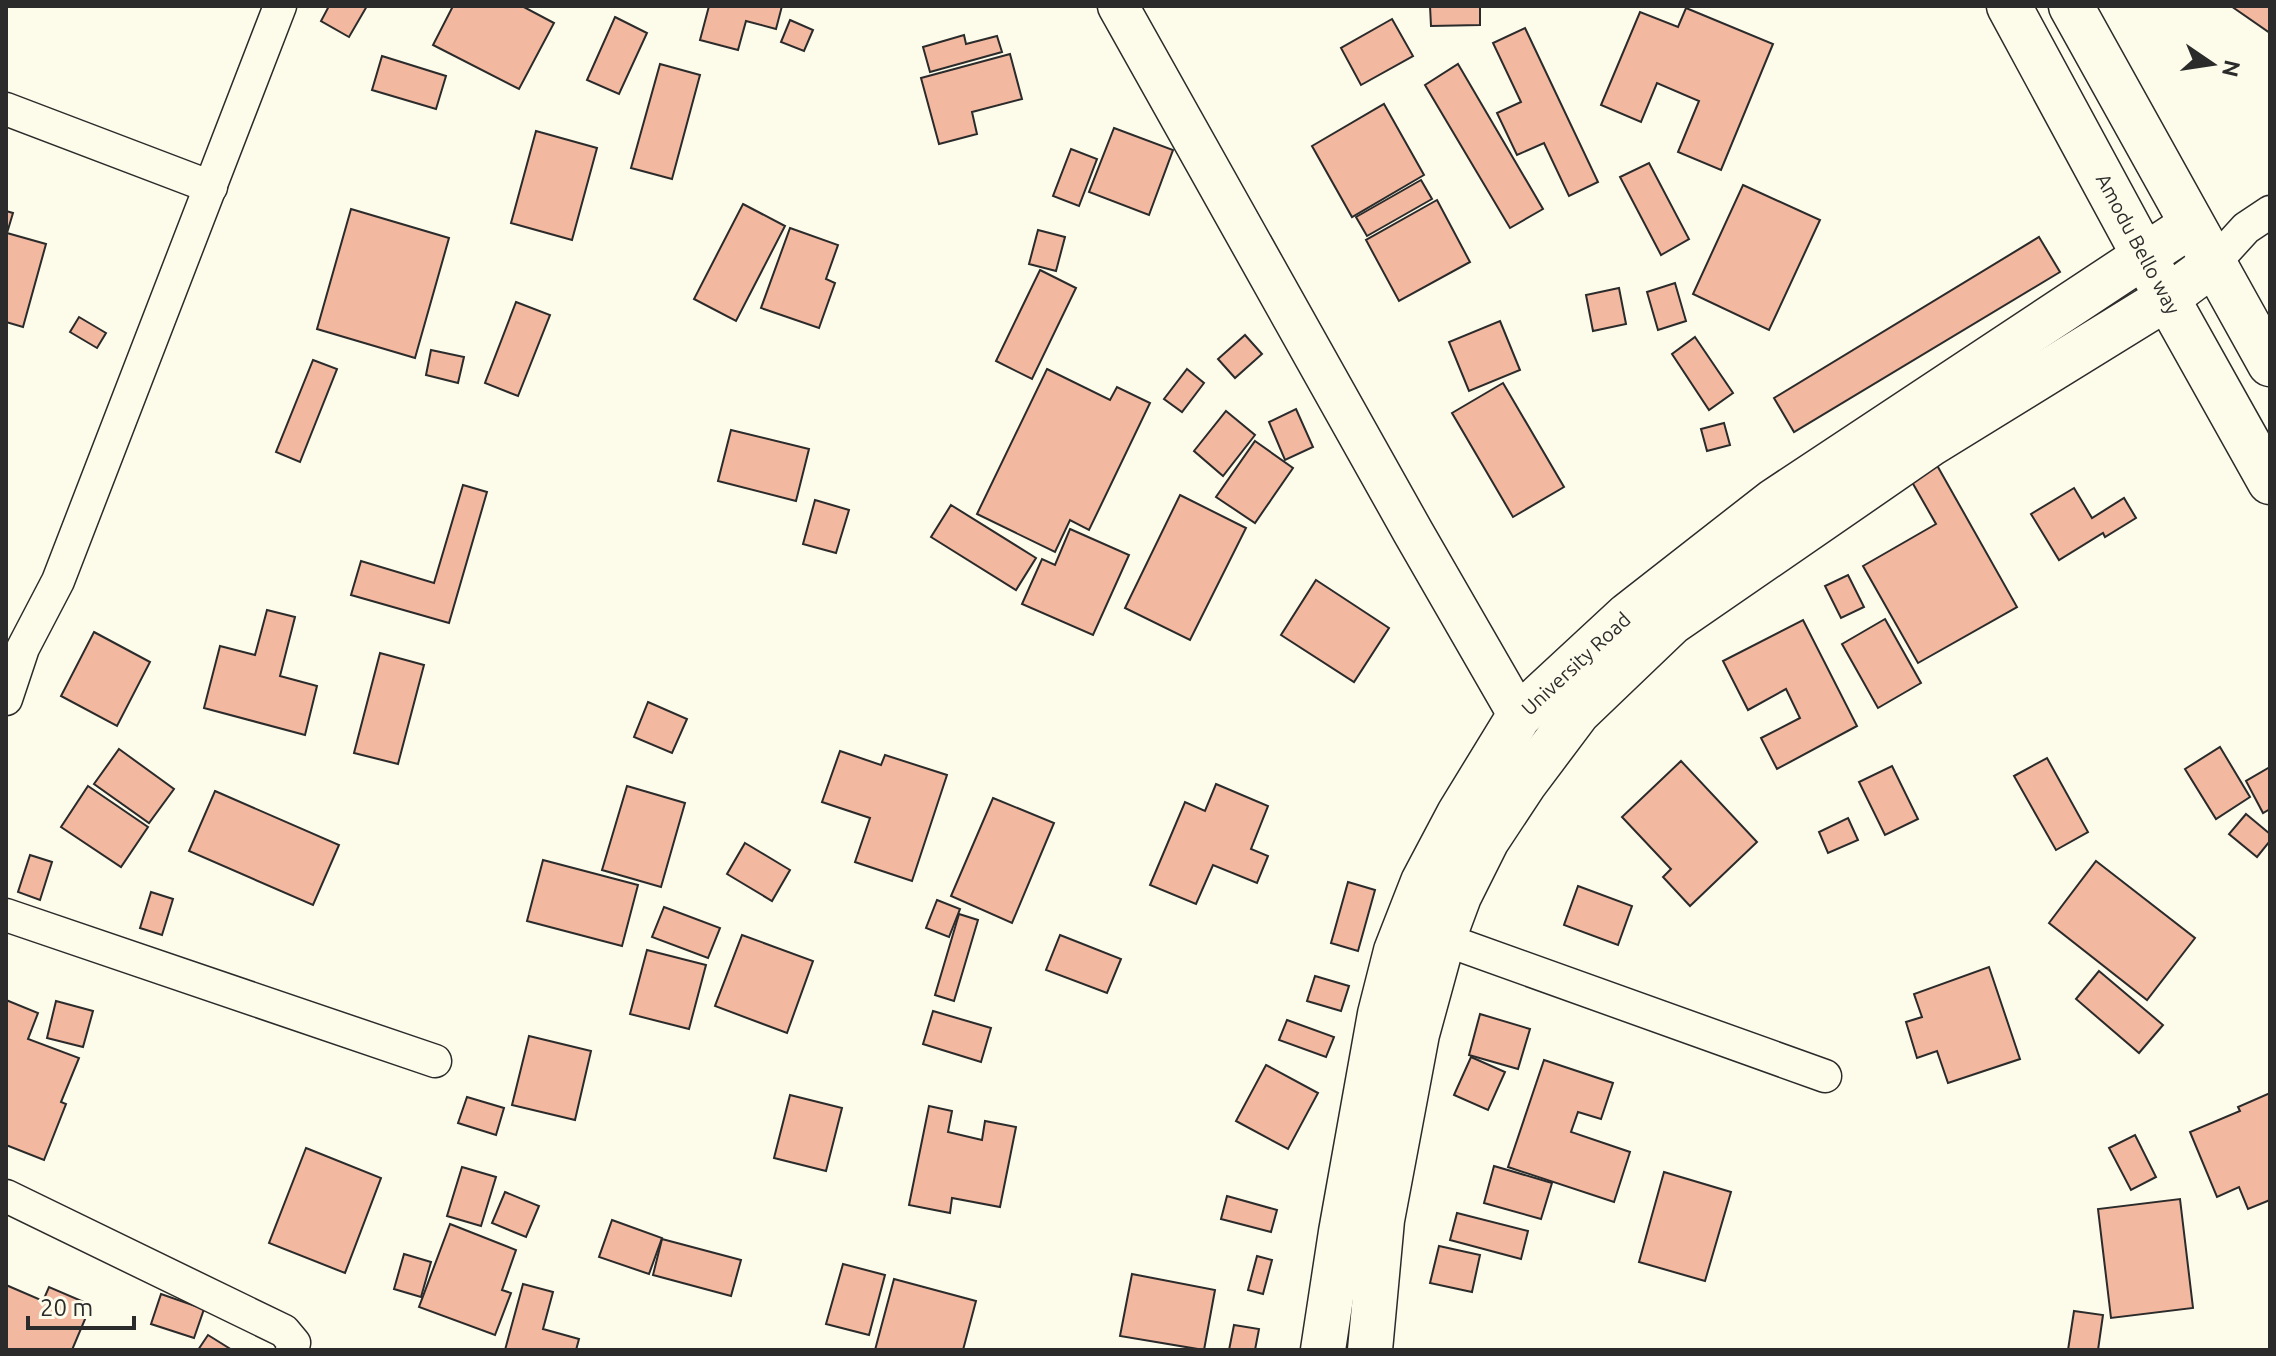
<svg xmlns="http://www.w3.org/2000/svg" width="2276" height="1356" font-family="Ubuntu,sans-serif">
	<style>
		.building { fill: #f2b8a0; stroke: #2b2b2b; stroke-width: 2 }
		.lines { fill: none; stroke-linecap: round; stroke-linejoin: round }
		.minor-casing { stroke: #2b2b2b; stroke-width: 35 }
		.tertiary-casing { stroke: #2b2b2b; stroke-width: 43 }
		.primary-casing { stroke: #2b2b2b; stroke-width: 47 }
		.minor { stroke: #fdfbea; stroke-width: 32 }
		.tertiary { stroke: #fdfbea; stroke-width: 40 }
		.primary { stroke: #fdfbea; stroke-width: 44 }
		.labels { text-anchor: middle; stroke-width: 6; stroke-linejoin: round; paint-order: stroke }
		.street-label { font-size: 20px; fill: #2b2b2b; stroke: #fdfbea }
	</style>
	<rect width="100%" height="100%" fill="#fdfbea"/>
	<g class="building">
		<polygon points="329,6 367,6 349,37 321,21"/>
		<polygon points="453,6 522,6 554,23 519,89 433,45"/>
		<polygon points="709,6 782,6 776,29 746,21 738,50 700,40"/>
		<polygon points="1430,6 1480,6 1480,25 1431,26"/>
		<polygon points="2231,6 2270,6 2270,33"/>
		<polygon points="1686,8 1773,44 1721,170 1678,152 1699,101 1657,83 1641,122 1601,105 1640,12 1678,27"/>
		<polygon points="615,17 647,33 619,94 587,80"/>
		<polygon points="1392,19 1413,56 1361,85 1341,48"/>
		<polygon points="790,20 813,30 804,51 781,42"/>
		<polygon points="1525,28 1598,182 1569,196 1544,143 1517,155 1497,113 1521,102 1493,43"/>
		<polygon points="964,35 966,44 997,36 1002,52 930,72 923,47"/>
		<polygon points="1010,54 1022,99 972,112 977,134 939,144 921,78"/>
		<polygon points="382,56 446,76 436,109 372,90"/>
		<polygon points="660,64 700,75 672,179 631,168"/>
		<polygon points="1458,64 1543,209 1510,228 1425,85"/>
		<polygon points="1384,104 1424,175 1352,217 1312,146"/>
		<polygon points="1114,128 1173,150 1149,215 1089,192"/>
		<polygon points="536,131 597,148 572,240 511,223"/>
		<polygon points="1071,149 1097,159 1079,206 1053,196"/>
		<polygon points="1649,163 1689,239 1661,255 1620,177"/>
		<polygon points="1421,180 1432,199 1367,236 1356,217"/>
		<polygon points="1743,185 1820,220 1769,330 1693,294"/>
		<polygon points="1437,200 1470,262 1399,301 1366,240"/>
		<polygon points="743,204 785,226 736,321 694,299"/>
		<polygon points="351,209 449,238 415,358 317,329"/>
		<polygon points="6,211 13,213 7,233 46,244 23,327 6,322"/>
		<polygon points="790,228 838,245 826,279 835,283 819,328 761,308"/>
		<polygon points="1038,230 1065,237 1056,271 1029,264"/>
		<polygon points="2039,237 2060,272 1794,432 1774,398"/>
		<polygon points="1040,270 1076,288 1032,379 996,361"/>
		<polygon points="1675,283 1686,321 1658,330 1647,292"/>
		<polygon points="1619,288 1626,324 1593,331 1586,295"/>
		<polygon points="516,302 550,315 518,396 485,383"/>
		<polygon points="79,317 106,333 97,348 70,332"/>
		<polygon points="1500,321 1520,370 1469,391 1449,342"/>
		<polygon points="1245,335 1262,354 1235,378 1218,359"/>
		<polygon points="1695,337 1733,393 1709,410 1672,354"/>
		<polygon points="431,350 464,357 458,383 426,375"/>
		<polygon points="313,360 337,369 300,462 276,452"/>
		<polygon points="1047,369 1110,400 1117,387 1150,403 1089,530 1070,520 1055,552 977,514"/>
		<polygon points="1187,369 1204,383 1182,412 1164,399"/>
		<polygon points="1503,383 1564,487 1513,517 1452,413"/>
		<polygon points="1296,409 1313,447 1285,460 1269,422"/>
		<polygon points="1226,411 1255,435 1223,476 1194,451"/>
		<polygon points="1724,423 1730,445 1707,451 1701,429"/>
		<polygon points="731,430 809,449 796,501 718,481"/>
		<polygon points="1255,441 1293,468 1255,523 1216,497"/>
		<polygon points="1934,460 2017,607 1918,663 1863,566 1936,524 1908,475"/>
		<polygon points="463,485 487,492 449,623 351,595 361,561 434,583"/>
		<polygon points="2074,488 2092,518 2124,498 2136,518 2105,537 2103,533 2059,560 2031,514"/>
		<polygon points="1180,495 1246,528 1190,640 1125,608"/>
		<polygon points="815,500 849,510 836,553 803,544"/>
		<polygon points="951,505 1036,558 1016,590 931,537"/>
		<polygon points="1070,529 1129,555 1093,635 1022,604 1042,559 1055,565"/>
		<polygon points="1848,575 1864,607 1841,618 1825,586"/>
		<polygon points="1316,580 1389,628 1354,682 1281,635"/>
		<polygon points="267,610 295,617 280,676 317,686 305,735 204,708 220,646 255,655"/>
		<polygon points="1885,619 1921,683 1878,708 1842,644"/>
		<polygon points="1803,620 1857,726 1777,769 1761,738 1800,718 1786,689 1748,710 1723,661"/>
		<polygon points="94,632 150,662 117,726 61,696"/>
		<polygon points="380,653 424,665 398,764 354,753"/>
		<polygon points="648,702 687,719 672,753 634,737"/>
		<polygon points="2220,747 2250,797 2216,819 2185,769"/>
		<polygon points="119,749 174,789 149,823 94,784"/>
		<polygon points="840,751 881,765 885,755 947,775 912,881 855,862 870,818 822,802"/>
		<polygon points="2047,758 2088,832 2056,850 2014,776"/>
		<polygon points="1681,761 1757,842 1690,906 1663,877 1671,869 1622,817"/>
		<polygon points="1892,766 1918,819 1885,835 1859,782"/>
		<polygon points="2270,767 2270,809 2263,813 2246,781"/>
		<polygon points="1216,784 1268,806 1251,849 1268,856 1257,883 1213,865 1196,904 1150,885 1185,802 1205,811"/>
		<polygon points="88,786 148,827 121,867 61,827"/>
		<polygon points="627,786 685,803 661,887 602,870"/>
		<polygon points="215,791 339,845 313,905 189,851"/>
		<polygon points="993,798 1054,823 1012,923 951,896"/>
		<polygon points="2246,814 2270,834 2270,841 2257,857 2229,834"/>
		<polygon points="1848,818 1858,840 1828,853 1819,832"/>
		<polygon points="745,843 790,870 772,901 727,874"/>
		<polygon points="30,855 52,862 40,900 18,892"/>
		<polygon points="543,860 638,885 622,946 527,921"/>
		<polygon points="2096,861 2195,938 2147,1000 2049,923"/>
		<polygon points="1348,882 1375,890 1358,951 1331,943"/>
		<polygon points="1578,886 1632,906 1618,945 1564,925"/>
		<polygon points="151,892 173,899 162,935 140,928"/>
		<polygon points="937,900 960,909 949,937 926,928"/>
		<polygon points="664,907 720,928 708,958 652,937"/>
		<polygon points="959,914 978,920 954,1001 935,995"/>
		<polygon points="742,935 813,961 787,1033 715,1006"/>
		<polygon points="1060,935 1121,959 1107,993 1046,970"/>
		<polygon points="647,950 706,965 689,1029 630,1014"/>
		<polygon points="1989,967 2020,1059 1948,1083 1937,1051 1917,1058 1906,1022 1922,1017 1914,994"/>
		<polygon points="2099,971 2163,1025 2139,1053 2076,999"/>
		<polygon points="1315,976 1349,986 1341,1011 1307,1001"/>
		<polygon points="6,1000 38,1013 28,1039 79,1058 61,1102 66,1104 44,1160 6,1145"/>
		<polygon points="56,1001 93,1011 83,1047 47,1038"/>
		<polygon points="933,1011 991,1028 981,1062 923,1044"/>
		<polygon points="1480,1014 1530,1029 1518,1069 1469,1055"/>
		<polygon points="1287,1020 1334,1037 1326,1057 1279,1040"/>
		<polygon points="529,1036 591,1051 575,1120 512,1105"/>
		<polygon points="1471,1057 1505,1072 1488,1110 1454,1095"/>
		<polygon points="1544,1060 1613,1083 1601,1119 1578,1112 1571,1132 1630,1152 1614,1202 1508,1167"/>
		<polygon points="1266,1065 1318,1093 1288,1149 1236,1121"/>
		<polygon points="2270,1093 2270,1200 2248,1209 2239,1187 2217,1197 2190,1132 2240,1111 2238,1107"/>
		<polygon points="790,1095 842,1108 826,1171 774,1158"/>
		<polygon points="467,1097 504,1108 496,1135 458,1123"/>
		<polygon points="929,1106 952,1111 948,1132 982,1140 985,1121 1016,1127 1000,1207 952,1198 950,1213 909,1205"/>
		<polygon points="2135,1135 2156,1177 2131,1190 2109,1148"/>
		<polygon points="306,1148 381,1178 345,1273 269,1243"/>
		<polygon points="1494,1166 1552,1183 1541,1219 1484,1203"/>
		<polygon points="462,1167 496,1177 481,1226 447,1216"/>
		<polygon points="1664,1172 1731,1192 1705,1281 1639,1262"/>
		<polygon points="505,1192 539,1206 526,1237 492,1223"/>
		<polygon points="1227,1196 1277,1210 1271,1232 1221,1219"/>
		<polygon points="2180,1199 2193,1308 2111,1318 2098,1209"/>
		<polygon points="1457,1213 1528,1231 1521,1259 1450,1240"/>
		<polygon points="612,1220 662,1238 649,1274 599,1257"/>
		<polygon points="450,1224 516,1250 502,1290 511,1293 495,1335 419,1307"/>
		<polygon points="662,1239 741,1260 731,1296 653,1275"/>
		<polygon points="1439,1246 1480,1255 1472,1292 1430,1283"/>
		<polygon points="404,1254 431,1262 421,1297 394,1289"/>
		<polygon points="1257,1256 1272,1260 1263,1294 1248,1290"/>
		<polygon points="843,1264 885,1275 869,1335 826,1324"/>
		<polygon points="1132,1274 1215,1290 1204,1350 1120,1336"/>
		<polygon points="894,1279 976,1301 963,1350 875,1350"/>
		<polygon points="523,1284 553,1292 543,1329 579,1339 576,1350 505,1350"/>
		<polygon points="6,1285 43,1301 49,1287 91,1305 72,1350 6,1350"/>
		<polygon points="161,1294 204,1309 194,1338 151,1324"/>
		<polygon points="2074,1311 2103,1315 2098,1350 2068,1350"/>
		<polygon points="1234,1325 1259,1329 1255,1350 1229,1350"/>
		<polygon points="208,1335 232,1350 198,1350"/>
	</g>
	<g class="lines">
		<g class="minor-casing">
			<g id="minor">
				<polyline points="6,109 211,187"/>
				<polyline points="2214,263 2246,228 2270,212"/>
				<polyline points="6,699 23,648 58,581 280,6"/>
				<polyline points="6,915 435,1061"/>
				<polyline points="1443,939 1825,1076"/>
				<polyline points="6,1196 284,1331 294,1343 292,1350"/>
			</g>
		</g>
		<g class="tertiary-casing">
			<polyline id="tertiary" points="1118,6 1413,532 1519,716"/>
		</g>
		<g class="primary-casing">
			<g id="primary">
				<polyline points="2009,6 2167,298 2270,482"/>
				<polyline points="2071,6 2270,364"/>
				<polyline points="1323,1350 1341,1232 1380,1014 1396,951 1423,882 1459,814 1519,716 1628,615 1774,501 2191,225"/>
				<polyline points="1370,1350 1382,1220 1417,1034 1443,939 1459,896 1487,840 1524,784 1578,712 1671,623 1932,443 2167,298 2214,263"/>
			</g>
		</g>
		<use href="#minor" class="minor"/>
		<use href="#tertiary" class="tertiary"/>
		<use href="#primary" class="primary"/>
	</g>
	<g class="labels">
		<g class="street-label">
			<text transform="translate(2138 244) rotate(62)" y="7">Amodu Bello way</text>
			<text transform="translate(1576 664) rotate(-43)" y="7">University Road</text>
		</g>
	</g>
	<rect width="2276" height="1356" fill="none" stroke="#2b2b2b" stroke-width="16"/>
	<g transform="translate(2212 64) rotate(103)" stroke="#fdfbea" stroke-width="6" paint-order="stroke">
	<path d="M0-6L14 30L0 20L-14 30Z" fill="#2b2b2b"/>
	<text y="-12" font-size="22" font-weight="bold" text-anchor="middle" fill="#2b2b2b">N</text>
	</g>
	<path d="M28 1316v12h106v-12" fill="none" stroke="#2b2b2b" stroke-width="4"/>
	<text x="40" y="1316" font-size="24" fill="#2b2b2b" stroke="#fdfbea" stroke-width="6" paint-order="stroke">20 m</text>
</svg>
